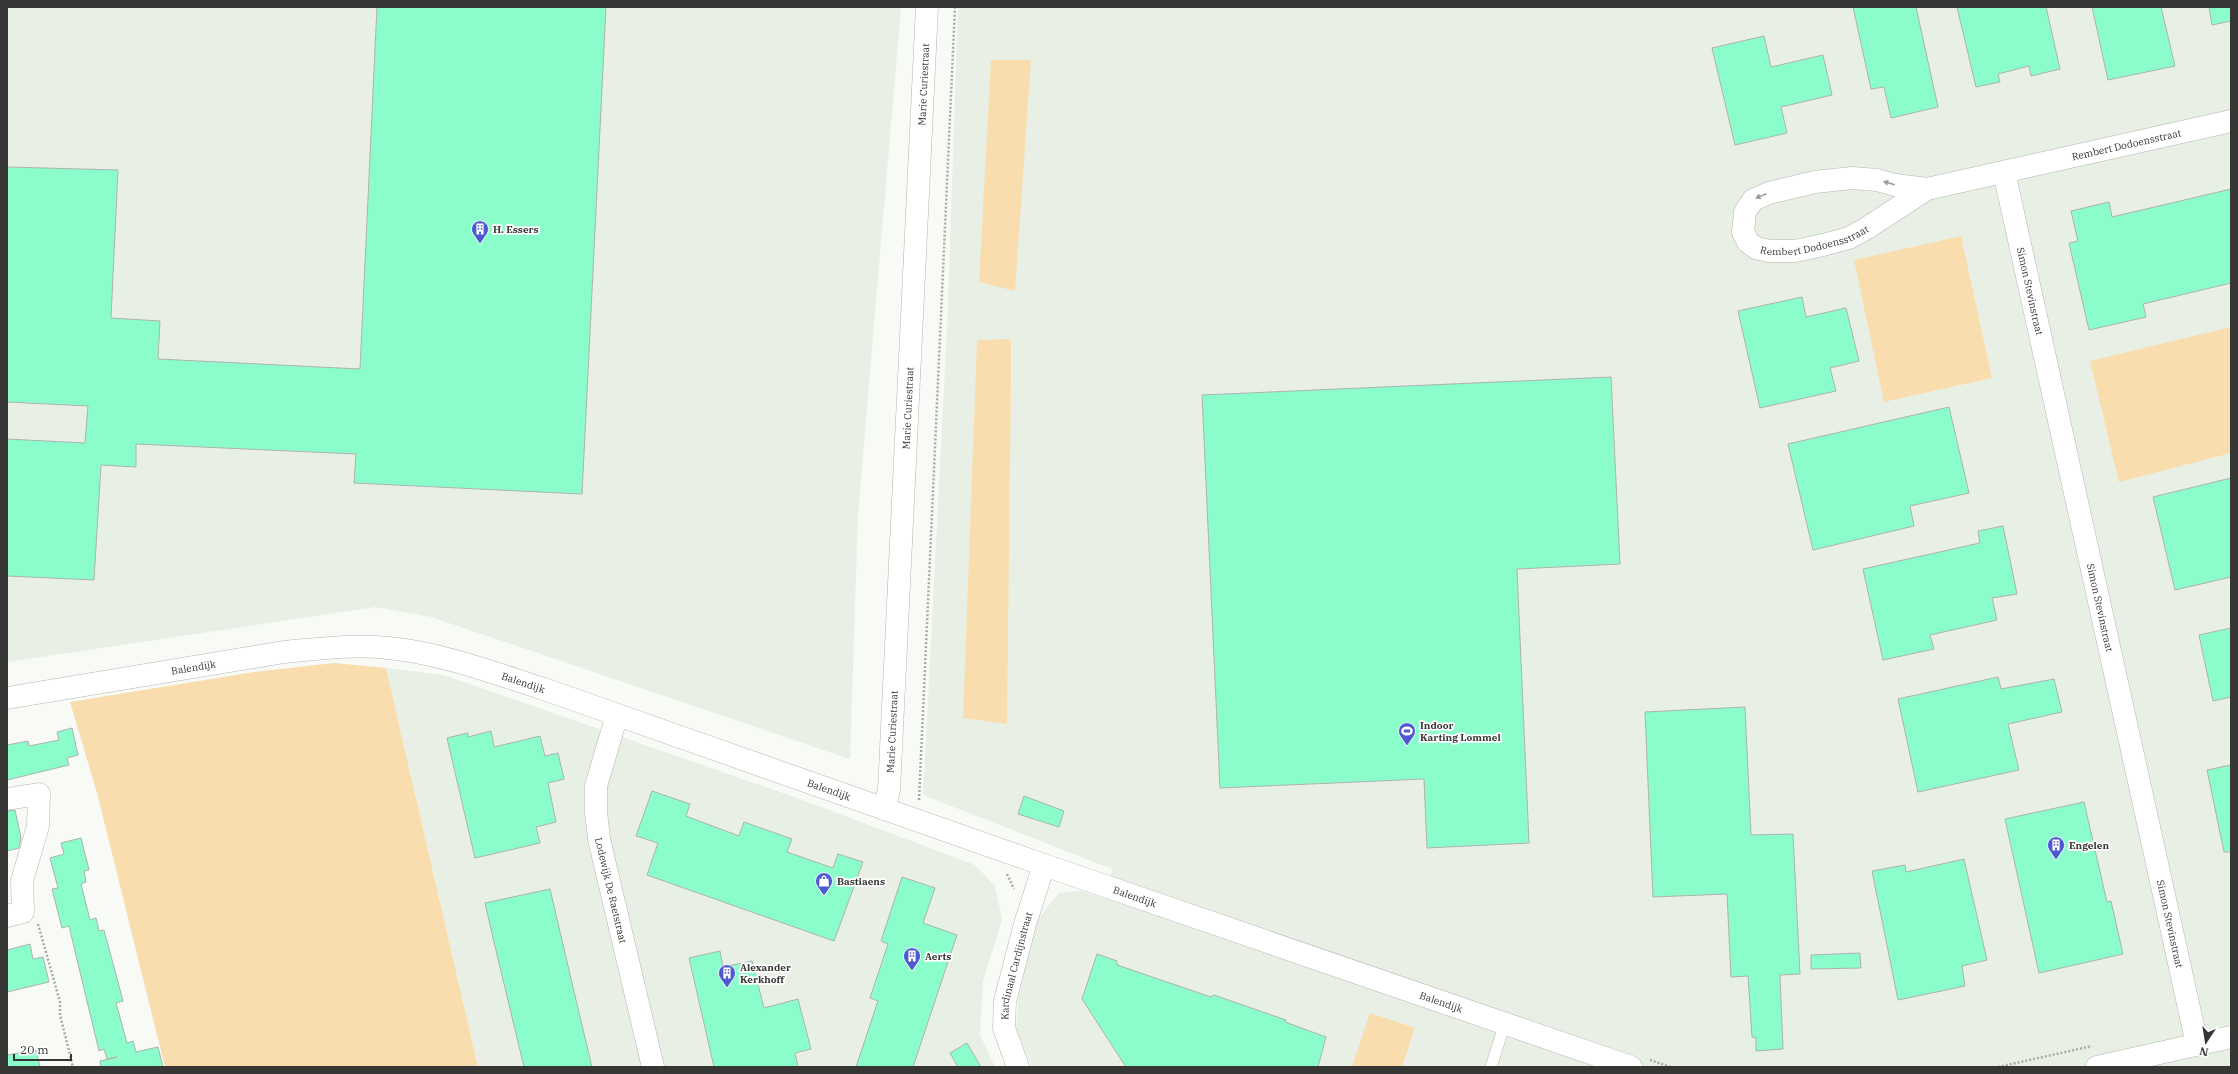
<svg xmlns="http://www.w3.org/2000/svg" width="2238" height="1074" font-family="'IBM Plex Serif',serif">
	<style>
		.built { fill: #e8f0e5 }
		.green { fill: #f9ddae }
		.building { fill: #8afdcb; stroke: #adb2af }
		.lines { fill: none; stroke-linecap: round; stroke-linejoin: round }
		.lane-casing { stroke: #b3b6b2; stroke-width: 12 }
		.street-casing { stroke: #b3b6b2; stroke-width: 23 }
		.path { stroke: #a9aba7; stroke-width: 2.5; stroke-dasharray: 2 2; stroke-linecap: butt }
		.lane { stroke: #fff; stroke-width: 11 }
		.street { stroke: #fff; stroke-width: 22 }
		.oneway { fill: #9a9b9a }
		.labels { text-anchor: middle; stroke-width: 3.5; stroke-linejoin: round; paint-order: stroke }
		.street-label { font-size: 10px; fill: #363735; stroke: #fff }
		.poi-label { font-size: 10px; font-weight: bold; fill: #363735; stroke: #fff; text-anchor: start }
	</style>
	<rect width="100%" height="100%" fill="#f7faf5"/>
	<g class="built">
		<polygon points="7,7 901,7 858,514 850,759 431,617 376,607 7,662"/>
		<polygon points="975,7 2231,7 2231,1067 1032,1067 1016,1031 1020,966 1036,921 1059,893 1082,891 1105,899 1112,869 923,795 947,329 958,8"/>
		<polygon points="386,668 444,675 797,798 975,865 995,886 1002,920 983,981 980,1035 995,1067 478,1067"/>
	</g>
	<g class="green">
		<polygon points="991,60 1031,60 1015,291 979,282"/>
		<polygon points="1961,236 1992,378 1884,402 1854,260"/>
		<polygon points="2231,327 2231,453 2119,482 2090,361"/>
		<polygon points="1011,339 1011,383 1007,724 963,718 977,340"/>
		<polygon points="334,663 386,668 478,1067 165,1067 97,793 70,702 254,672"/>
		<polygon points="1370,1013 1415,1028 1402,1067 1352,1067"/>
	</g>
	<g class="building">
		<polygon points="377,7 606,7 582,494 354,483 356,454 136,444 136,467 101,465 94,580 7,576 7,439 85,443 88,406 7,402 7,167 118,170 111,318 160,321 158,359 360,369"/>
		<polygon points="1853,7 1916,7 1938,107 1891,118 1884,87 1871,89"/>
		<polygon points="1957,7 2046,7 2060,69 2031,76 2029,66 1998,74 2000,82 1976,87"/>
		<polygon points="2092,7 2161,7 2175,66 2108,80"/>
		<polygon points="2209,7 2231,7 2231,21 2212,25"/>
		<polygon points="1764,36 1771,67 1823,55 1832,95 1781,107 1787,133 1735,145 1712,48"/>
		<polygon points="2231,189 2231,283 2143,304 2146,317 2089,330 2069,243 2078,241 2071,211 2109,202 2112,217"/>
		<polygon points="1802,297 1806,317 1846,308 1859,361 1830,368 1836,391 1760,408 1738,311"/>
		<polygon points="1611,377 1620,564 1517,569 1529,843 1427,848 1424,779 1220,788 1202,395"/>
		<polygon points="1949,407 1969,493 1910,506 1914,526 1813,550 1788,444"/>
		<polygon points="2231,478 2231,577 2175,590 2153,497"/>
		<polygon points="2003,526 2017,594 1992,598 1997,620 1930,635 1934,649 1883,660 1863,569 1980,543 1978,531"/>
		<polygon points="2231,628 2231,697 2213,701 2199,635"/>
		<polygon points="1998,677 2001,689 2054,679 2062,712 2008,724 2019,770 1918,792 1898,699"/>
		<polygon points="1745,707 1751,835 1793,834 1800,974 1780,975 1783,1049 1756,1051 1756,1038 1752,1037 1748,976 1731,977 1727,894 1653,897 1645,712"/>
		<polygon points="72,728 78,755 67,758 69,765 7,780 7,745 28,741 29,746 59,740 57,732"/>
		<polygon points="491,731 494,747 540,736 545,756 558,753 564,779 548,783 556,822 536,827 540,843 475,858 447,738 468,733 468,737"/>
		<polygon points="2231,765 2231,852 2224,852 2207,770"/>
		<polygon points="652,791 690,804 686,816 739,836 744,822 792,839 787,852 833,868 838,854 863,862 834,941 647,875 658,843 636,836"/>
		<polygon points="1024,796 1064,811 1059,827 1018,814"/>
		<polygon points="2084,802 2107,902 2111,901 2123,954 2039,973 2005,819"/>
		<polygon points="15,810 21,838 19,848 7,851 7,811"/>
		<polygon points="81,838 89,870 84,871 86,882 81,884 90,920 96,918 99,931 104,930 123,1001 116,1003 127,1043 133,1041 136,1052 158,1047 163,1067 101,1067 100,1061 117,1057 107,1059 104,1049 99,1051 69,926 62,928 52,889 58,888 50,858 64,854 61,843"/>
		<polygon points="1964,859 1987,960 1962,966 1965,986 1898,1000 1872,871 1905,865 1906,872"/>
		<polygon points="902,877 935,888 923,923 957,935 913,1067 856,1067 878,1001 870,998 888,944 881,941"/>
		<polygon points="550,889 576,1000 592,1067 524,1067 494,942 485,903"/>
		<polygon points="30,944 33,959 43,957 49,982 7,992 7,950"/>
		<polygon points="720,951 723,967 752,961 764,1008 798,999 811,1049 795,1053 798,1067 714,1067 689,958"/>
		<polygon points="1860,953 1861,968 1811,969 1811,955"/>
		<polygon points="1097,954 1117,961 1117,965 1211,997 1214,995 1286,1020 1285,1022 1326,1037 1318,1067 1126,1067 1082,999"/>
		<polygon points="967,1043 981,1067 958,1067 950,1053"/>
		<polygon points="36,1050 40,1067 7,1067 7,1055"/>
	</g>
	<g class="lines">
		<g class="lane-casing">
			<polyline id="lane" points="1491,1067 1505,1023"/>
		</g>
		<g class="street-casing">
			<g id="street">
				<path id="s1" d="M2004,172L2197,1044"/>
				<path id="s2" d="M1927,189L1895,185L1877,180L1852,178L1815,182L1769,193L1753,200L1745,212L1743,232L1748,242L1756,248L1769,251H1795L1823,245L1849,238L1867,228L1927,189L2231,121"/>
				<path id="s3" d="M7,698L284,652C318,649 353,644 388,648C441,653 491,672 541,688L1044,865L1631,1067"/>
				<path id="s4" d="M617,715L596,786V812L599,839L653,1067"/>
				<polyline points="7,799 39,794 38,826 22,881 23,912 7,916"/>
				<path id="s5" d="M884,809L889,790L927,7"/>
				<path id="s6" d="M1018,1067L1004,1028L1005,1001L1025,924L1044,865"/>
				<polyline points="2097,1067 2231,1037"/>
			</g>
		</g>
		<g class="path">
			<polyline points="919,800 955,7"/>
			<polyline points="1007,874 1014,889"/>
			<polyline points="38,924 60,1002 60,1015 73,1067"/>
			<polyline points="1650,1060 1671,1067"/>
			<polyline points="1998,1067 2092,1046"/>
		</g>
		<use href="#lane" class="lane"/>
		<use href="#street" class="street"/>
	</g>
	<defs><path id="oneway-solid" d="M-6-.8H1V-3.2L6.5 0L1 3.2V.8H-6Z"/></defs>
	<g class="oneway">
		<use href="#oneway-solid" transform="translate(1889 183) rotate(-164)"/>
		<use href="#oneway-solid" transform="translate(1761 196) rotate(158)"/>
	</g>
	<defs>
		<g id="building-pin" transform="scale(0.9)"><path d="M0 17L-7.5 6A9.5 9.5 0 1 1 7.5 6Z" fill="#4f59cf" stroke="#fff"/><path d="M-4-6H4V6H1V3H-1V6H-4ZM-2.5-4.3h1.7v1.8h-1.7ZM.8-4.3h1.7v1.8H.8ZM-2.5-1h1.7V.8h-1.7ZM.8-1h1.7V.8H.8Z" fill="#fff"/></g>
		<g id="stadium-pin" transform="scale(0.9)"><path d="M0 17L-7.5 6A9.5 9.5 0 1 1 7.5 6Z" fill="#4f59cf" stroke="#fff"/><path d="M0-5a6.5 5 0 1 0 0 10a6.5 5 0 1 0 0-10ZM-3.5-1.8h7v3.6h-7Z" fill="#fff"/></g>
		<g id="shop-pin" transform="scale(0.9)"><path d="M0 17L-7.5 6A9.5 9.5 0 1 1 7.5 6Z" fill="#4f59cf" stroke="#fff"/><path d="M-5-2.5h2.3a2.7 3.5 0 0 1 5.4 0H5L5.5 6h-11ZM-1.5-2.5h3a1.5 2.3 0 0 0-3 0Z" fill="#fff"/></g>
	</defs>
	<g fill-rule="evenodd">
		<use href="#building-pin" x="480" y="229"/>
		<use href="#stadium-pin" x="1407" y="731"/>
		<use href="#building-pin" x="2056" y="845"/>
		<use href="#shop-pin" x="824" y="881"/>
		<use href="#building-pin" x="912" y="956"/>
		<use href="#building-pin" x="727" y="973"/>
	</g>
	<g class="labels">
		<g class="street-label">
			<text dy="4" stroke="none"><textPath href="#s5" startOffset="726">Marie Curiestraat</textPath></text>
			<text dy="4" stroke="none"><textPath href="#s2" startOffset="625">Rembert Dodoensstraat</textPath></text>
			<text dy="4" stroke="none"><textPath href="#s2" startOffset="294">Rembert Dodoensstraat</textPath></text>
			<text dy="4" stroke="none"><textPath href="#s1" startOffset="122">Simon Stevinstraat</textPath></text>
			<text dy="4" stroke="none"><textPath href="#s5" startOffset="402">Marie Curiestraat</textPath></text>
			<text dy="4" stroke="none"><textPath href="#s1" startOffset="446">Simon Stevinstraat</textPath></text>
			<text dy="4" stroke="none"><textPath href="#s3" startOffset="189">Balendijk</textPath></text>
			<text dy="4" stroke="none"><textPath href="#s3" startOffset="525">Balendijk</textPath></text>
			<text dy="4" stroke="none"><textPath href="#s5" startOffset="78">Marie Curiestraat</textPath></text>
			<text dy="4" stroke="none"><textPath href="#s3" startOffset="849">Balendijk</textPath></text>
			<text dy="4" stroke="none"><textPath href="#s4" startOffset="180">Lodewijk De Raetstraat</textPath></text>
			<text dy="4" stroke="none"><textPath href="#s3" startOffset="1173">Balendijk</textPath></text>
			<text dy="4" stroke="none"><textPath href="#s1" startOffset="770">Simon Stevinstraat</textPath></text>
			<text dy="4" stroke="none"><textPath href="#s6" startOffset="105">Kardinaal Cardijnstraat</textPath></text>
			<text dy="4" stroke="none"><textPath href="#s3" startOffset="1497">Balendijk</textPath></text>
		</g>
		<g class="poi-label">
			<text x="493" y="233">H. Essers</text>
			<text x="1420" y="729">Indoor<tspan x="1420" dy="12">Karting Lommel</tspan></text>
			<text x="2069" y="849">Engelen</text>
			<text x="837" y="885">Bastiaens</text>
			<text x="925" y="960">Aerts</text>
			<text x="740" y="971">Alexander<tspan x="740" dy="12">Kerkhoff</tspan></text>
		</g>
	</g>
	<rect width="2238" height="1074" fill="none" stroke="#363735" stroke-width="16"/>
	<g transform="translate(2206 1042) rotate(192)" stroke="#ffffff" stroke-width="3" paint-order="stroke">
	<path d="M0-3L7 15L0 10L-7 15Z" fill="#363735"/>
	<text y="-6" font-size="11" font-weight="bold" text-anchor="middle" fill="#363735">N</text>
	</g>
	<path d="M14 1054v6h57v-6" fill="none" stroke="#363735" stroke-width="2"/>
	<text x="20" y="1054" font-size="12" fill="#363735" stroke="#ffffff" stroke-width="3" paint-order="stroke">20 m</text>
</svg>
